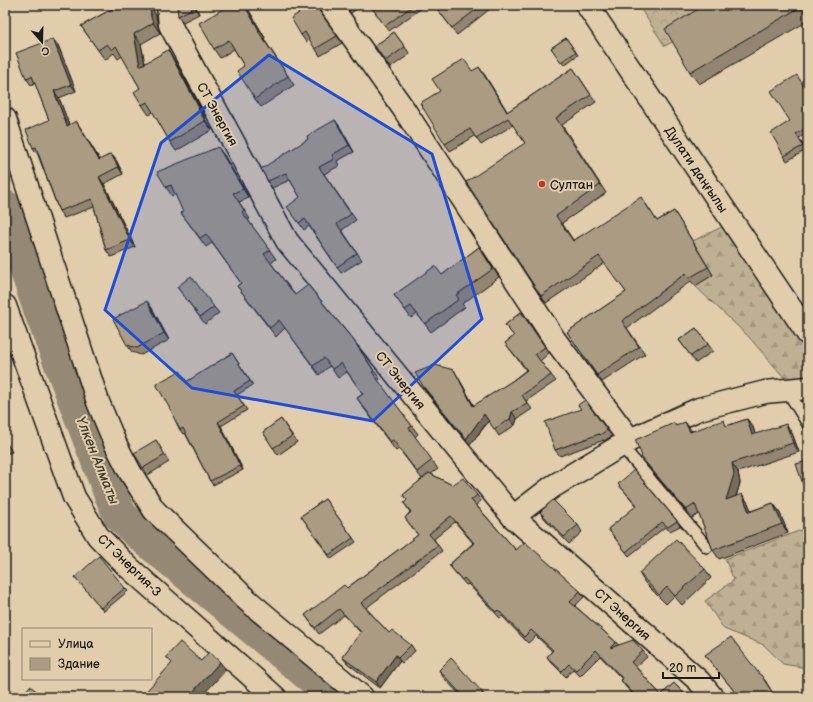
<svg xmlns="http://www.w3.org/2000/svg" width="813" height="702" font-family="'Balsamiq Sans',sans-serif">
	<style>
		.forest { fill: url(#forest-firs); stroke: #6e6658 }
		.park { fill: url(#park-crowns); stroke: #6e6658 }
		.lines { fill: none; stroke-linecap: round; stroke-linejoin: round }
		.river { stroke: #958974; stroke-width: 34 }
		.lane-casing { stroke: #1c1c1c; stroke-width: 14 }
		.street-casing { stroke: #1c1c1c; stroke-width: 25 }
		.secondary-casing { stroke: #1c1c1c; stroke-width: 25 }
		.path { stroke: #1c1c1c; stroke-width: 2.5; stroke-dasharray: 4 3; stroke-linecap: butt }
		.lane { stroke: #e1ccab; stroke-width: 11 }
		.street { stroke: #e1ccab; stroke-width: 22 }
		.secondary { stroke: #e1ccab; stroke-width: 22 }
		.wall { fill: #938571; stroke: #1c1c1c }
		.shaded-wall { fill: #786c5c; stroke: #1c1c1c }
		.building { fill: #ab9b83; stroke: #1c1c1c }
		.marked { fill: #1d4ed8; fill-opacity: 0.2; stroke: #1d4ed8; stroke-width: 3; stroke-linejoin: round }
		.poi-dot { fill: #c8321e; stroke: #e1ccab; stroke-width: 1.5 }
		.labels { text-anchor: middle; stroke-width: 4; stroke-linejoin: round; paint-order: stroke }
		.street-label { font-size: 13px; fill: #1c1c1c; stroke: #e1ccab }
		.poi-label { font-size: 13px; fill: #1c1c1c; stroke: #e1ccab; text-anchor: start }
		.water-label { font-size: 14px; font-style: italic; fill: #403d36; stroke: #e1ccab }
	</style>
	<defs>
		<pattern id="forest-firs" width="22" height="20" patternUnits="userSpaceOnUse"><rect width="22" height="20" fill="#c0b093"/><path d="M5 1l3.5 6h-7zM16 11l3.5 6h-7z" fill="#a4977e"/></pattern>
		<pattern id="park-crowns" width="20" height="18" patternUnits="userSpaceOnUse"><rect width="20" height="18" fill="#c0b093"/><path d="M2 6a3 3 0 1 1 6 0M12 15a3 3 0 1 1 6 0" fill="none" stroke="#a4977e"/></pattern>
	</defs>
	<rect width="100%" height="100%" fill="#e1ccab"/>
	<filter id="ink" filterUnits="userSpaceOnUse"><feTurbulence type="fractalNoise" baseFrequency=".025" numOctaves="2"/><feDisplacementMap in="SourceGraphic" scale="8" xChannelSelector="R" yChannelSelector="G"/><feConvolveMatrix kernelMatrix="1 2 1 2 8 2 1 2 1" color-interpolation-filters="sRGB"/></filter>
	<g filter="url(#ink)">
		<g class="forest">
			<polygon points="728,224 808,348 808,379 788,382 748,336 695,286 713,275 693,241"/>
			<polygon points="804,529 808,535 808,670 801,667 783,664 764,645 724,629 705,601 734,580 725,559"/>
		</g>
		<polygon class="park" points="638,5 696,5 705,23 665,46"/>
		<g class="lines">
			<polyline class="river" points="5,207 41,312 109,490 120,515 136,531 336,697"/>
			<g class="lane-casing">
				<g id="lane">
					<polyline points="787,390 808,424"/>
					<polyline points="621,445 707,547"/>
				</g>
			</g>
			<g class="street-casing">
				<g id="street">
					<polyline points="168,5 170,25 287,241 513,517 699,681 712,697"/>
					<polyline points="330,5 403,108 555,340 630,440"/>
					<polyline points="5,119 98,402 115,443 130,472 154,510 247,600 362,697"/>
					<polyline points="5,306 74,497 98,536 126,565 275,697"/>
					<polyline points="513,517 552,487 630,440 699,409 765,392 808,388"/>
				</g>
			</g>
			<g class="secondary-casing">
				<polyline id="secondary" points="587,5 808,334"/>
			</g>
			<polyline class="path" points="696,5 700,11"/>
			<use href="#lane" class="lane"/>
			<use href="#street" class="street"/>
			<use href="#secondary" class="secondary"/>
		</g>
		<g class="wall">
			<polygon points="119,5 147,5 147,6 156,15 158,26 160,33 141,44 145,63 174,60 206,118 205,119 212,130 176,151 170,142 153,112 149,115 142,105 140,88 122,56 118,59 114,53 105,60 81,26"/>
			<polygon points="195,5 199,14 183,22 178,16"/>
			<polygon points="318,5 320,12 342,43 320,56 310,39 306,42 301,35"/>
			<polygon points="345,5 362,5 351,13"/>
			<polygon points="370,5 420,5 422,8 389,31"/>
			<polygon points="445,5 495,5 457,35 438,10"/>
			<polygon points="705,5 808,5 808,21 699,84 690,72"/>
			<polygon points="247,7 265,38 264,39 294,85 261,107 255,99 244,66 234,49 220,58 214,49"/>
			<polygon points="394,32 410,54 390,68 375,46"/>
			<polygon points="566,38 578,55 564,65 551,48"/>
			<polygon points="58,45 76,91 59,98 69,125 80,127 100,160 111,154 116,160 123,174 104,184 135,247 111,257 106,250 94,207 64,218 59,211 38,155 33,148 49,120 35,83 31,85 26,78"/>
			<polygon points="573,68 596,102 562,125 606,193 562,223 573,240 646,204 657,221 674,211 679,219 713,275 695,286 691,281 627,328 645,354 602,382 567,332 626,292 605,263 546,303 541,296 525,143 513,125 481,145 475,136 450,151 445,144 440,91 473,71 484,74 507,112"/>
			<polygon points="808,91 808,133 799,138 806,150 787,161 784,156 790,121"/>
			<polygon points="335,120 340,127 354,152 337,161 339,166 324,174 356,220 342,230 362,260 341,273 309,226 304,230 292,213 300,197 290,180 272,188 268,181 308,139"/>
			<polygon points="224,155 249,198 239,202 250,219 248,220 276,259 271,263 295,295 354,341 380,379 378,381 418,434 415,437 438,469 431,474 452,485 477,495 481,501 476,505 516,550 580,591 584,597 575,606 616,642 618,645 643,651 647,657 636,667 661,695 674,683 687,697 635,697 625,686 621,680 622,679 600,656 580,676 573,669 566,677 551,662 547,657 552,651 536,636 528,643 502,616 500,618 468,584 466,585 453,570 449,565 473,543 455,522 434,539 442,551 366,608 389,633 411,645 415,651 402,663 400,661 380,688 347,663 342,657 361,633 344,615 319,634 305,615 347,588 418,535 405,518 410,512 404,503 407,500 403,495 422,479 399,449 396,451 363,407 357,398 363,394 347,372 338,378 330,366 319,375 285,328 276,337 237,286 241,283 212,243 206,247 181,213 183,212 176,194 172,196 166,187"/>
			<polygon points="479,247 499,277 462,304 465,307 431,332 417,314 411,318 394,295 442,275"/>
			<polygon points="177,287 214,307 219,313 205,324"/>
			<polygon points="152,308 169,340 141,355 132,352 127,345"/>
			<polygon points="521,312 549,353 540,361 556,381 526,401 532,409 517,419 515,425 499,436 489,421 470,445 427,392 423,386 458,377 474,406 512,381 526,370 505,343 514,336 505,325"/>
			<polygon points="696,328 713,351 696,363 679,340"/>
			<polygon points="232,353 253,385 237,395 247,410 221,426 243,470 213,485 210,481 185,433 183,434 180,430 174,416 180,371 187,382"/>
			<polygon points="281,419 297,442 278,455 263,432"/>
			<polygon points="747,419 753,427 755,434 792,433 799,452 738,472 740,483 736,497 742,494 748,503 751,511 773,503 779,511 788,533 719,559 713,550 699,514 692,518 647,465 641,457 674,423 676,426 691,431 727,426"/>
			<polygon points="607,430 612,436 604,441 604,440 560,456 555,450"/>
			<polygon points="5,440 12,452 5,454"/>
			<polygon points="156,440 169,462 148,475 143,468"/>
			<polygon points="618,484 677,521 680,526 670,531 665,527 629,556 608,529 637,506"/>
			<polygon points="325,499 356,542 331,559 301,516"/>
			<polygon points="540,512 578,525 582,532 569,544 545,519"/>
			<polygon points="705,569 711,578 682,605 674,596 666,604 645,583 639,573"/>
			<polygon points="75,577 125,588 128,591 104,611"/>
			<polygon points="705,655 765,680 775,697 739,697"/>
			<polygon points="439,670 483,693 485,697 462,697 443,677"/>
		</g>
		<g class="shaded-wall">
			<polygon points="143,5 147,5 151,16 150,5 156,15 158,26 160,33 153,23"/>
			<polygon points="194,5 195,5 199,14 195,7"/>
			<polygon points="244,5 247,7 265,38 259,30"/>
			<polygon points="315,5 318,5 320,12"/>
			<polygon points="134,34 141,44 147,75 140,66"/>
			<polygon points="53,39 58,45 76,91 71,85"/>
			<polygon points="168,50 174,60 206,118 199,108"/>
			<polygon points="479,67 484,74 512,119 507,112"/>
			<polygon points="54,91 59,98 72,132 67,126"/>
			<polygon points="198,109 205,119 212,130 205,121"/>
			<polygon points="335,120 340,127 354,152 349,145"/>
			<polygon points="76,121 80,127 104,167 99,160"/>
			<polygon points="218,147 224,155 249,198 243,189"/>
			<polygon points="111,154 116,160 123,174 118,167"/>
			<polygon points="99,177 104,184 135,247 130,240"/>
			<polygon points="147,301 152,308 169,340 164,333"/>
			<polygon points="454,370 458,377 478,413 473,406"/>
			<polygon points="512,412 517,419 515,425 510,419"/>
			<polygon points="484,414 489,420 470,445 466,439"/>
			<polygon points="747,419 753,427 758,444 752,435"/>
			<polygon points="218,422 221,426 243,470 240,466"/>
			<polygon points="685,422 691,430 696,440 690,432"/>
			<polygon points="786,424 792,433 799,452 793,443"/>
			<polygon points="732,463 738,472 740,483 732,509 726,500"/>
			<polygon points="742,494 748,503 755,520 749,512"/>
			<polygon points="773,503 779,511 788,533 782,524"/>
			<polygon points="396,655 400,661 380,688 376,682"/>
			<polygon points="220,662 226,670 201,697 194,697 191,694"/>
		</g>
		<g class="building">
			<polygon points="119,5 143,5 144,8 150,5 151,17 153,23 134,34 140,66 168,50 199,108 198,109 205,121 170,142 147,102 142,105 134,92 140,88 116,46 112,50 107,44 98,50 81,26"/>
			<polygon points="177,5 194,5 195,7 178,16"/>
			<polygon points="230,5 244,5 259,30 258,31 288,76 255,99 237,71 244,66 229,40 214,49 199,23"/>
			<polygon points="294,5 315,5 337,36 315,49 305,32 301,35 291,18 299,13"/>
			<polygon points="370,5 414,5 385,26"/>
			<polygon points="445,5 482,5 452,28 438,10"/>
			<polygon points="705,5 804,5 690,72 665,29"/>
			<polygon points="394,32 405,47 385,61 375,46"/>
			<polygon points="566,38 576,52 561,62 551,48"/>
			<polygon points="53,39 71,85 54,91 67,126 76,121 99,160 111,154 118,167 99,177 130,240 106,250 92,199 59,211 36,147 33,148 26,130 49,120 32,76 26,78 16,53"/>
			<polygon points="464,59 472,71 479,67 507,112 573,68 591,95 556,118 600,185 556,216 573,241 641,197 657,221 674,211 708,267 689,278 686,273 622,321 639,347 597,375 567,332 626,292 599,256 541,296 466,182 525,143 508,118 476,138 470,129 445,144 420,103 440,91 432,79"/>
			<polygon points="797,75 807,92 808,91 808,127 796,134 803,146 784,156 771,133 790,121 771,91"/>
			<polygon points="335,120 349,145 332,155 334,159 319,167 351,214 337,224 357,253 337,267 305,219 299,223 287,207 300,197 286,173 268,181 261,169 308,139 307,136"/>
			<polygon points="218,147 243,189 233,193 244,210 242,212 270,250 264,254 295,295 308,285 354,341 374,371 372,372 412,426 409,428 432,460 417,472 393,440 390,442 357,398 363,394 341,363 332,369 324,358 313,366 279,320 270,328 237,286 241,283 206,234 200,238 181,213 183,212 171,185 166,187 157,172"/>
			<polygon points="479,247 493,269 456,295 459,299 425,324 411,306 405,310 394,295 435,266 442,275"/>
			<polygon points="191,276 214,307 200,317 177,287"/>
			<polygon points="147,301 164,333 137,348 127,345 113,319"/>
			<polygon points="521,312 545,347 535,354 551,375 522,395 527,403 512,412 510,419 494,429 484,414 466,439 423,386 415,373 435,365 454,370 473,406 512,381 527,370 505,343 514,336 505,325"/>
			<polygon points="696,328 708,344 691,356 679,340"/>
			<polygon points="232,353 250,381 234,391 244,406 218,422 240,466 210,481 183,428 180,430 173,416 174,416 156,384 180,371 186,382"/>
			<polygon points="585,400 607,430 600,435 599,434 555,450 545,422 581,409 578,405"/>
			<polygon points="281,419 292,436 273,448 263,432"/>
			<polygon points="747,419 752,435 786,424 793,443 732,463 734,474 726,500 742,494 749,512 773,503 782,524 713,550 695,504 686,510 641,457 642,456 635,440 674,423 676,426 685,422 690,432 724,420 726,426"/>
			<polygon points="156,440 165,455 143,468 134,453"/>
			<polygon points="5,441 7,445 5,446"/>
			<polygon points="808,461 808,499 796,464"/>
			<polygon points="634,470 677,521 668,527 662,522 626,552 608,529 637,505 618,484"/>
			<polygon points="429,473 452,485 463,478 477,495 471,500 516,550 525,542 580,591 570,602 616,642 610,648 633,640 643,651 631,662 661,695 674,683 686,696 685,697 636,697 621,680 623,679 596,650 576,670 569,664 562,671 547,657 553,650 531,630 524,637 498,610 496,612 464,578 462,580 449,565 474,543 451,516 429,534 438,545 361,603 389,633 392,630 411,645 398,658 396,655 376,682 342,657 361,632 339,609 315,628 305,615 344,585 347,588 418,535 405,518 411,512 404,503 407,500 403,495"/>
			<polygon points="325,499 353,538 329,555 301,516"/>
			<polygon points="553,500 578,525 564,537 540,512"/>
			<polygon points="676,539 705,569 675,596 667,587 659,595 639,573"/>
			<polygon points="99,556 125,588 101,608 75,577"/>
			<polygon points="731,637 760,675 761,675 772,692 764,697 739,697 705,655"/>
			<polygon points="180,642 201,661 209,652 220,662 191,694 195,697 141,697 172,663 166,657"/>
			<polygon points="451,658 483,693 478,697 464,697 439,670"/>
			<polygon points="30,686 44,697 5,697 5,690 7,691 9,689 22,695"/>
		</g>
	</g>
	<path class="marked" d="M269,55L432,154L482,319L373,421L192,388L105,310L161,143Z"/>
	<circle class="poi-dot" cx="542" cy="184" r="4"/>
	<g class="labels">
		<g class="street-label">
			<text transform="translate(218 114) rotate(61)" y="5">СТ Энергия</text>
			<text transform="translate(697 169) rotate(56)" y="5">Дулати даңғылы</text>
			<text transform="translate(401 380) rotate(51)" y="5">СТ Энергия</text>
			<text transform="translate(130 565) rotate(44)" y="5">СТ Энергия-3</text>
			<text transform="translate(623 614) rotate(42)" y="5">СТ Энергия</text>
		</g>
		<g class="poi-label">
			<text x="550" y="189">Султан</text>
		</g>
		<g class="water-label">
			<text transform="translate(98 460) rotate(68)" y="5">Үлкен Алматы</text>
		</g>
	</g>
	<rect width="813" height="702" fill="none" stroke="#e1ccab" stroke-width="20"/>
	<rect x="10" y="10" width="793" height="682" fill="none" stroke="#1c1c1c" stroke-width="1.5" filter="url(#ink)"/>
	<rect x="22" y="628" width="130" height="52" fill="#e1ccab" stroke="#928672"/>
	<rect x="30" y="641" width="20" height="6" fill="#e1ccab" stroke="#928672"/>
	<text x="58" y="648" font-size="12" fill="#1c1c1c">Улица</text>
	<rect x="30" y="658" width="20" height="12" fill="#ab9b83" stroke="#928672"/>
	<text x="58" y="668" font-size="12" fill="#1c1c1c">Здание</text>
	<g transform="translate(42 42) rotate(160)" stroke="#e1ccab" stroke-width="3" paint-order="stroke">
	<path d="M0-3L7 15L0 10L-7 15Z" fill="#1c1c1c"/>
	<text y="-6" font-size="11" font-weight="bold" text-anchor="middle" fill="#1c1c1c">С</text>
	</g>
	<path d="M663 672v6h56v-6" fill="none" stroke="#1c1c1c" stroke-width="2"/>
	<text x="669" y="672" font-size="12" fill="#1c1c1c" stroke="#e1ccab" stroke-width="3" paint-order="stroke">20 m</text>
</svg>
